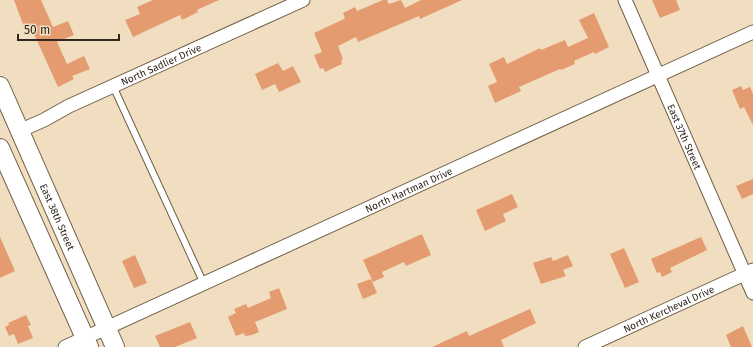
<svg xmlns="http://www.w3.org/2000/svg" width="753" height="347" font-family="'Fira Sans',sans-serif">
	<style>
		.building { fill: #e49b70 }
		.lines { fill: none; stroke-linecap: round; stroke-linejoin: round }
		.service-casing { stroke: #6f5e45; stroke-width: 8 }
		.minor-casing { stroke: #6f5e45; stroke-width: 15 }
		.secondary-casing { stroke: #6f5e45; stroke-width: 20 }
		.service { stroke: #fff; stroke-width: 6 }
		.minor { stroke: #fff; stroke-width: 13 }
		.secondary { stroke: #fff; stroke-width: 18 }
		.labels { text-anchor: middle; stroke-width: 3.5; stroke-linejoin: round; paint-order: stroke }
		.street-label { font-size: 10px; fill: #2f271d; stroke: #f1dec1 }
	</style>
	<rect width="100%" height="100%" fill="#f1dec1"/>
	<g class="building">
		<polygon points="14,0 41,0 53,27 68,21 74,35 57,42 67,64 84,56 90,69 72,76 74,79 58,87 30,25 24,27"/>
		<polygon points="153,0 219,0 197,10 198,12 182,20 180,15 133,37 125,20 140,14 137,7"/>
		<polygon points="383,0 387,0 389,4 401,0 405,8 421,0 462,0 420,19 419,16 358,42 356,37 338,46 343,59 341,60 342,64 325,72 323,68 320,69 314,55 322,52 314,33 344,19 345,18 343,13 355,7 357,11"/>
		<polygon points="652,0 676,0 680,10 660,18"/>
		<polygon points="594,13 609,47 595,54 594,52 574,61 575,64 561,70 560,69 519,87 521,91 495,103 488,86 497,82 489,64 504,57 507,64 540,48 541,50 565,40 568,47 588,38 579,20"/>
		<polygon points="278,63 283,71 293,66 301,82 279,92 275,84 262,90 255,74"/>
		<polygon points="741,86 743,90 750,87 753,94 753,125 744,107 740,109 732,90"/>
		<polygon points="753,179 753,194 742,199 736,186"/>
		<polygon points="512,194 518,207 503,214 506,221 485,231 476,210"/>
		<polygon points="422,234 431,255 406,266 404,262 382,272 384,277 373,282 363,260"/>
		<polygon points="0,237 15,271 0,278"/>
		<polygon points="701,237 707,250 670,268 672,272 662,277 660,272 657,273 651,259"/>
		<polygon points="624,248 639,282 625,288 610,254"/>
		<polygon points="135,255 147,283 134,288 122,261"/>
		<polygon points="568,255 573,266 563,270 566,276 541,284 533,263 551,257 553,261"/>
		<polygon points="371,279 377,293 363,299 357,284"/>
		<polygon points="279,288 287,309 255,322 259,332 252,335 245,336 244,333 236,336 228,317 236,313 234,309 246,304 248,308 271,298 269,292"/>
		<polygon points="530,309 536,323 501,340 504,347 432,347 467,331 469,336"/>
		<polygon points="26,315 31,325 28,326 33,338 18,344 14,334 9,336 5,327 9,325 8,323"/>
		<polygon points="190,322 197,338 175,347 160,347 155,336"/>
		<polygon points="743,326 752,347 731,347 726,335"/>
	</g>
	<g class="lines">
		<g class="service-casing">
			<polyline id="service" points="113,86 204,284"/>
		</g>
		<g class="minor-casing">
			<g id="minor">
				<path id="s1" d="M625,0L753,293"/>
				<path id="s2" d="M19,131L44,120L69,106L303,0"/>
				<path id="s3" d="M65,347L753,32"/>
				<path id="s4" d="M585,347L753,270"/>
			</g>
		</g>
		<g class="secondary-casing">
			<g id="secondary">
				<path id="s5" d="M0,86L115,347"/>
				<polyline points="0,148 89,347"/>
			</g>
		</g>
		<use href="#service" class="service"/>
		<use href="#minor" class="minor"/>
		<use href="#secondary" class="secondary"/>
	</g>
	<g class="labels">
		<g class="street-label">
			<text dy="4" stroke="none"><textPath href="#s2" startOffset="157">North Sadlier Drive</textPath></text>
			<text dy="4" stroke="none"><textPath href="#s1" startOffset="149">East 37th Street</textPath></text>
			<text dy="4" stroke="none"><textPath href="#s3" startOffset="378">North Hartman Drive</textPath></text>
			<text dy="4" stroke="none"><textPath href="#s5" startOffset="143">East 38th Street</textPath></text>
			<text dy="4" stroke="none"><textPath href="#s4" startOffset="92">North Kercheval Drive</textPath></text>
		</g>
	</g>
	<path d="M18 34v6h101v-6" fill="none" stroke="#2f271d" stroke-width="2"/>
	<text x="24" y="34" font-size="12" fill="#2f271d" stroke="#f1dec1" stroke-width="3" paint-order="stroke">50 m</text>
</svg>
